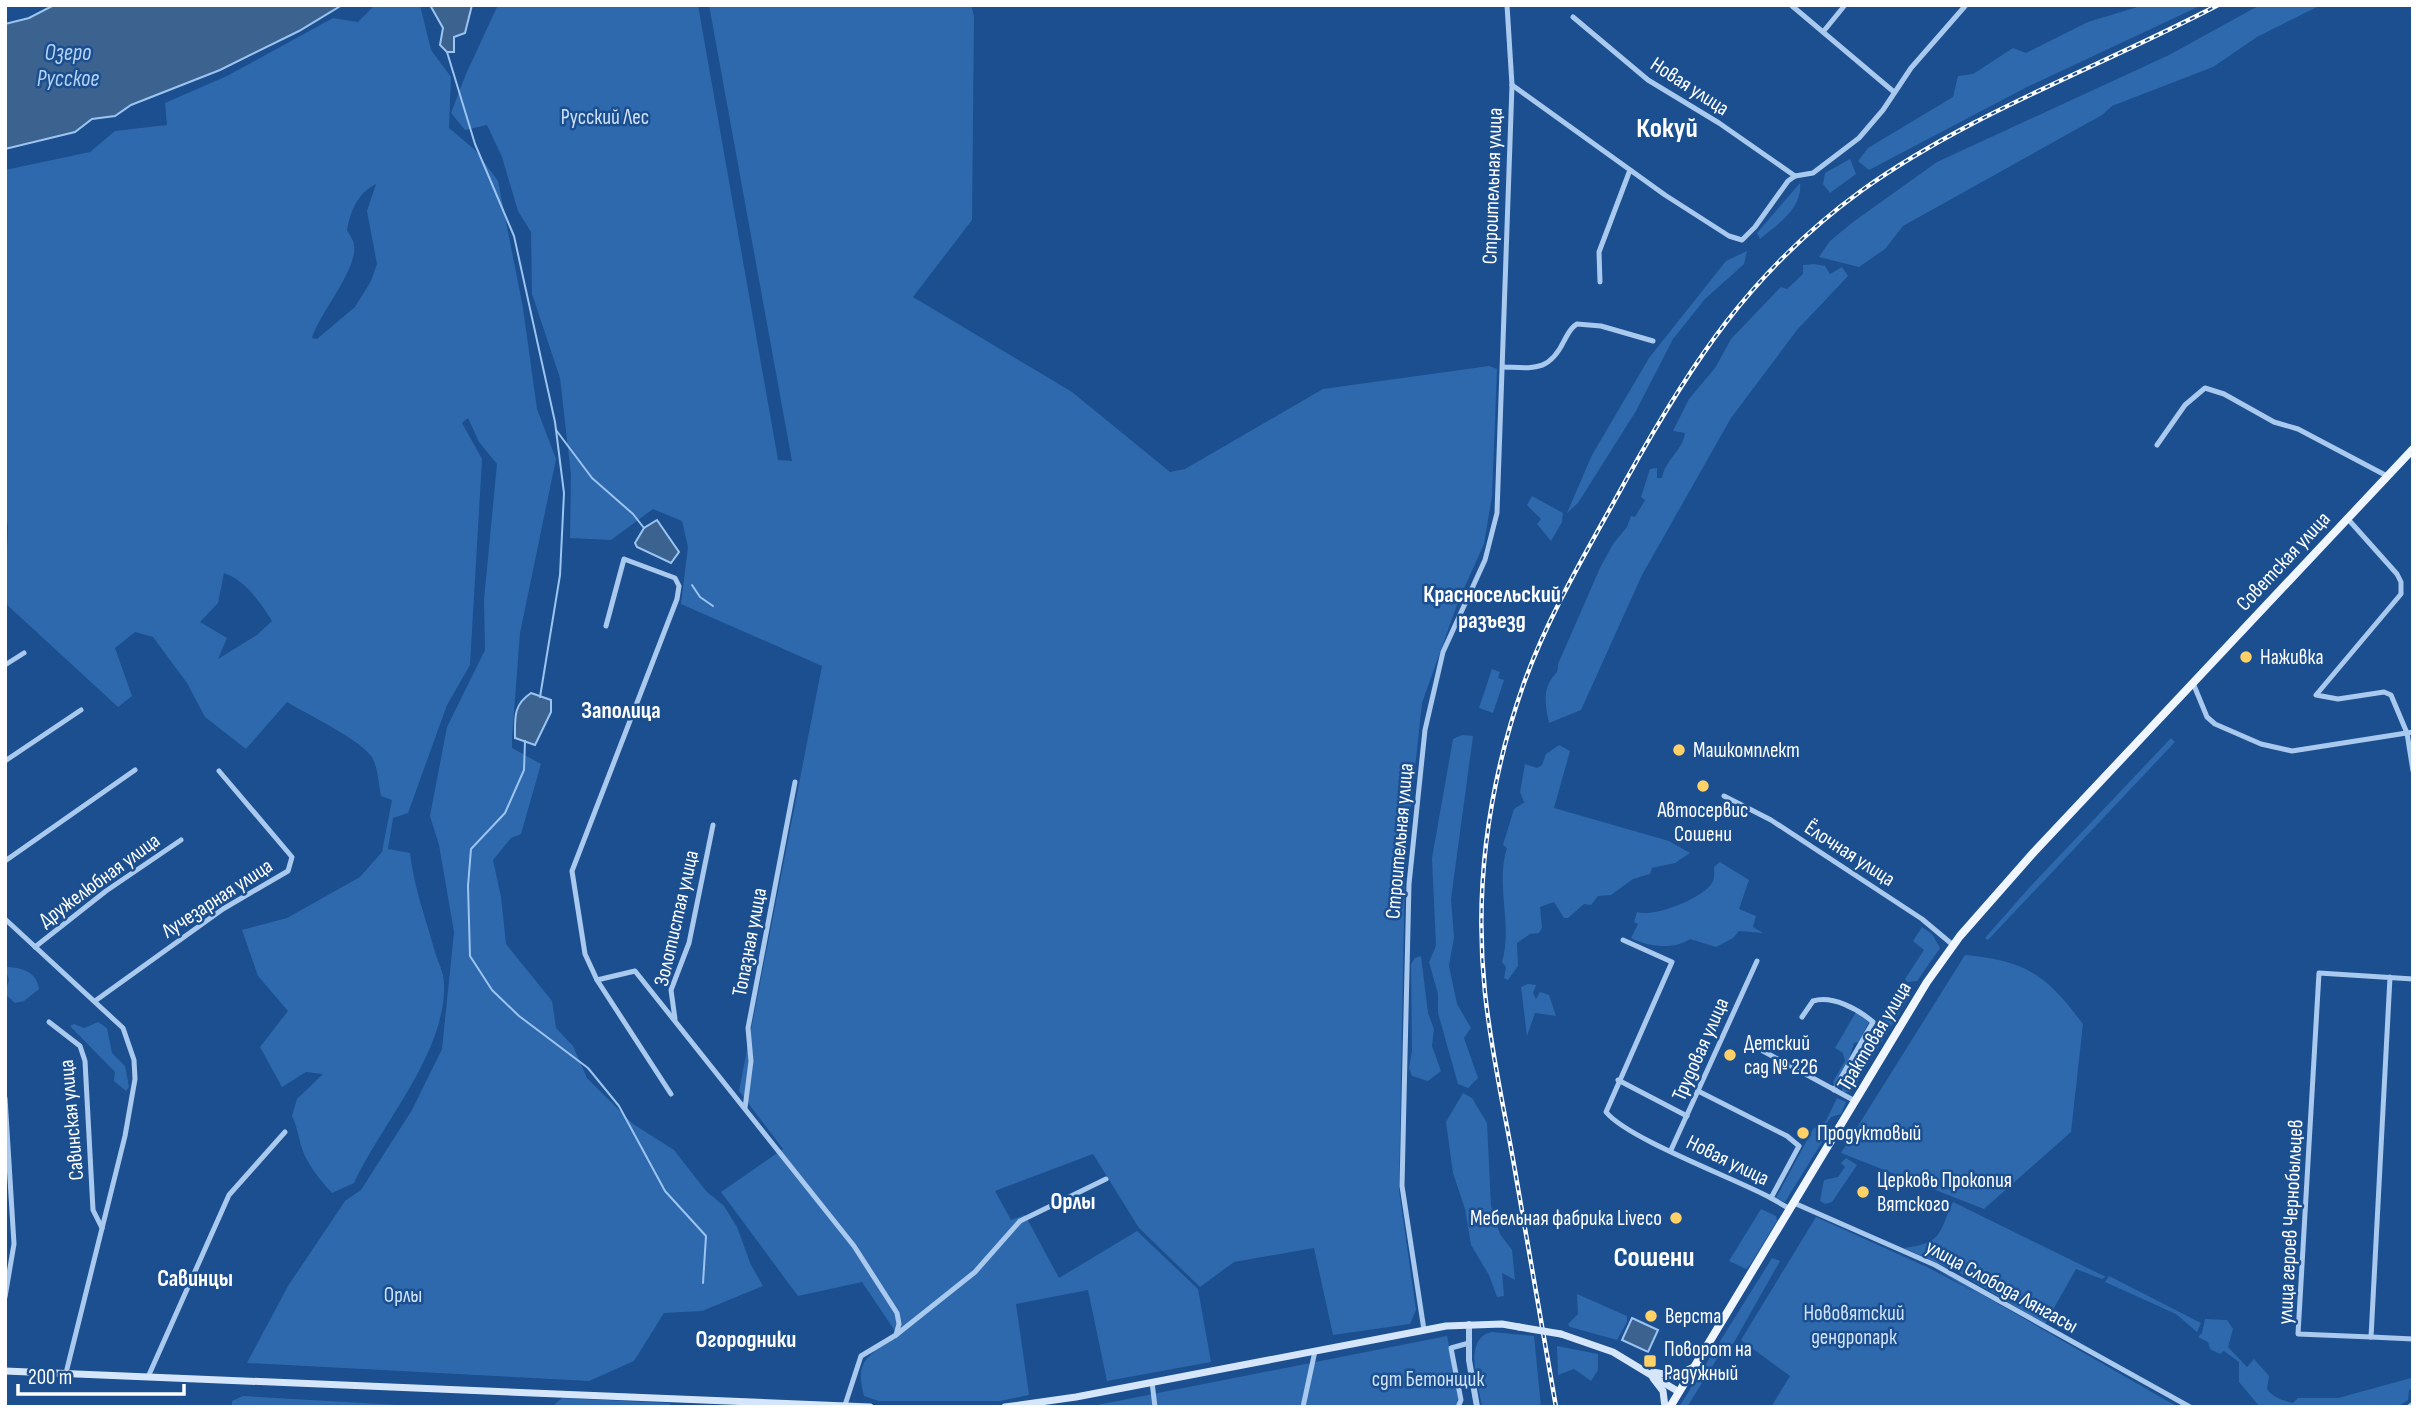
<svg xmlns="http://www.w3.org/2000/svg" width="2418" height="1412" font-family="'Sofia Sans Condensed',sans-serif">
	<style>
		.green { fill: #2e69ad; fill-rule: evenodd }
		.water { fill: #3c6290; stroke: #9cc4f0; stroke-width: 2 }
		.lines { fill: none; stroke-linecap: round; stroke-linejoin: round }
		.stream { stroke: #9cc4f0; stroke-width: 2 }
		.minor { stroke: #a9c9ee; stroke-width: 5 }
		.tertiary { stroke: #a9c9ee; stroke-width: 6 }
		.secondary { stroke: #d6e6fa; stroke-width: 7 }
		.primary { stroke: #f0f6ff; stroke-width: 8 }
		.rail-casing { stroke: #fff; stroke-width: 4.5 }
		.rail { stroke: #1b4f8f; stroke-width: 2; stroke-dasharray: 5; stroke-linecap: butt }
		.secondary-bridge { stroke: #d6e6fa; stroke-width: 7 }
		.poi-dot { fill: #ffd166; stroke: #1b4f8f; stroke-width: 2.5 }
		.labels { text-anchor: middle; stroke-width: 5; stroke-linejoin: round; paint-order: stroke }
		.street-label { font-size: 21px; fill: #fff; stroke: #1b4f8f }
		.park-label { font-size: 21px; fill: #cfe3fa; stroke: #1b4f8f }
		.poi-label { font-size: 21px; fill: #fff; stroke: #1b4f8f; text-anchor: start }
		.water-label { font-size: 23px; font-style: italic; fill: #b5d3f5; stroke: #1b4f8f }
		.neighbourhood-label { font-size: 23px; font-weight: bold; fill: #fff; stroke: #1b4f8f }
		.district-label { font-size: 28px; font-weight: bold; fill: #fff; stroke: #1b4f8f }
	</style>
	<rect width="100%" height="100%" fill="#1b4f8f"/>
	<g class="green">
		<path d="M375,5H420L431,50L451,77L449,128L475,150L498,181L523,308L537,409L556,459L520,633L512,738V748L541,764L521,834L511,838L493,860L501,897L506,944L552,1001L556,1028L573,1046L587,1078L633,1124L674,1150L706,1191L724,1206L737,1227L751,1265L763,1286L702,1311L664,1313L634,1361L589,1381L247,1363L288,1286L345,1201L361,1190L412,1110L442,1049L454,932L439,845L430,816L447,727L485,650L484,600L497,464L479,442L468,418L462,423L482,459L470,665L447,705L408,813L393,818L388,849L410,853C414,888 426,919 435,952C438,962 444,973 444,983C447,1052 381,1124 354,1183L332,1193C321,1181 311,1169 304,1154C299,1142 298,1128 292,1116L297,1099L323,1074L306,1072L282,1087L260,1047L288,1011L258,976L242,930L287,918L360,877L382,852L392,800L381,796C379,785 378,769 373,759C364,741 308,715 287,702L246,749L205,717L187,683L153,637L135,632L115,648L132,696L118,707L5,603L8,527L5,510V170L90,152L115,131L167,125L165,103L227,76L333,18L358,22ZM376,184L367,211L377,264L371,281L355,307L317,339L312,338C319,314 358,269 354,245C354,241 349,234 347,230C351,210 357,194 376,184ZM224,573C246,581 260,602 272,621L257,635L218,659L227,638L200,622L218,603Z"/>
		<path d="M498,5H698L778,460L792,461L709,5H971L974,16L972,220L913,297L1072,392L1170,472L1185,469L1323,389L1489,366L1497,369L1492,496L1484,544L1458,602L1422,703L1405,861L1399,1190L1416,1310L1410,1324L1333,1335L1314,1248L1234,1262L1200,1287L1139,1228L1093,1154L995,1191L1011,1220L1025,1215L1059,1278L1137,1231L1198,1289L1211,1362L1107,1381L1088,1290L1016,1304L1029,1395L1000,1401H879L864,1396C853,1356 873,1358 895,1331L862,1282L798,1296L721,1192L783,1149L739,1091L822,666L681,604L688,547L682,521L653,509L611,540L570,538L571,475L560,378L532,294L531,232L518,211L502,157L487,125L465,130L451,113L466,74Z"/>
		<polygon points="2144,5 2202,5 2027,87 1869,170 1858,161 1868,148 1953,97 1958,76 1973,74 2013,48 2026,53 2088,22"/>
		<polygon points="2260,5 2321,5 2257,37 2213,67 2112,106 2102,115 1903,226 1885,249 1859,267 1819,257 1830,241 1853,222 1937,162 2169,55"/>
		<polygon points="1850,159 1856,174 1830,193 1823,184 1825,173"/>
		<path d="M1800,183C1803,208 1777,225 1760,239L1757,233Z"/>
		<polygon points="1747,251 1744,264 1705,299 1673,339 1636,411 1578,503 1567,513 1592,455 1649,358 1726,261"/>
		<path d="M1814,264L1825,266L1830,274L1842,267L1848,276L1797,330L1731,418L1642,575L1581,710L1549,723C1546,708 1542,692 1552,678C1557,672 1558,672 1558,664L1600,568L1613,544L1627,527L1631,516L1635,517L1645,500L1641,497L1650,469L1657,468V478H1662C1665,460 1683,450 1685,433L1673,431L1689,399L1715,368L1731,339L1776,292L1781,287L1787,289L1803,274V265Z"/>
		<polygon points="1532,496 1563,513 1562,522 1551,541 1537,524 1541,519 1527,505"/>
		<polygon points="1492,669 1500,672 1498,678 1504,680 1493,713 1479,708"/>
		<polygon points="1462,735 1473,736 1451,899 1454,937 1449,966 1457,1004 1471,1028 1464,1038 1478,1078 1468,1088 1458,1084 1438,1013 1438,994 1429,962 1436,946 1432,858 1453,739"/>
		<polygon points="2171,738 2175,742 1988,940 1985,938 2029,888"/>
		<path d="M1559,745L1570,751L1554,808L1669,841L1690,853L1675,863L1652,868L1650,874L1633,879L1611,895L1598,896L1591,905L1584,904L1568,918H1564L1554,902L1540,907L1542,928L1539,933L1530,934L1517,943L1518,966L1508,980L1504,978L1506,967L1502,962C1513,924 1495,886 1507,848L1503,845L1514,809L1528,800L1524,802L1520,792L1525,764L1537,768L1542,765L1546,754Z"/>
		<path d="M1720,862L1749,880L1739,909L1756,916L1753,927L1763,933L1739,931L1733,938L1716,947L1690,939C1673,950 1649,947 1631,938L1638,924L1634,922L1637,912C1654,918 1703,898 1712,883C1715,878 1714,873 1714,867Z"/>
		<polygon points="1922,927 1932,934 1940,948 1917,981 1907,982 1905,979 1924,950 1913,941"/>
		<path d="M1965,955C2027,961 2046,975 2083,1024L2071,1132L1984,1209L1841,1153Z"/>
		<polygon points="1421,956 1428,1013 1434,1029 1432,1046 1441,1071 1428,1081 1412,1076 1409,1068 1412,1051 1411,964 1415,958"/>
		<path d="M5,967C20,967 37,971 39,989L24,1001L15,1003L5,994L9,980Z"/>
		<polygon points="1528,984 1536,985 1533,993 1536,999 1540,992 1549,995 1556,1016 1535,1013 1527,1036 1521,987"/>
		<path d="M1904,989L1910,990L1907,1000L1851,1092H1842C1842,1069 1886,1011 1900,990Z"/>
		<polygon points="1856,1012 1870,1020 1859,1042 1854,1043 1848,1062 1835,1085 1833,1082 1845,1061 1843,1053 1835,1048"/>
		<polygon points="98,1022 107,1028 112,1053 125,1066 129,1087 126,1091 114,1081 115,1072 70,1026 74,1024 84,1028"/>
		<polygon points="1463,1093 1472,1098 1487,1123 1491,1206 1500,1234 1512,1250 1515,1280 1502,1273 1504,1296 1497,1297 1489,1275 1471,1245 1465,1209 1453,1173 1446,1122"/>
		<polygon points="1837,1098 1846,1102 1841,1114 1831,1117 1824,1127 1827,1134 1785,1202 1776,1198 1813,1129 1826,1121"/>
		<polygon points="1846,1158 1857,1165 1832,1202 1825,1204 1820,1201 1824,1180 1838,1177 1845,1167 1841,1163"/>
		<path d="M1953,1202L2106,1277L2102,1279L2076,1269L2045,1324L1958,1272L1904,1248C1942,1243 1938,1235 1953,1202Z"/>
		<polygon points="1761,1209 1776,1216 1777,1221 1750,1265 1746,1269 1729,1261"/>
		<polygon points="1816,1217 1929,1268 1980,1295 1935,1269 1962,1283 2178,1407 1771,1407 1790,1376 1741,1340"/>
		<polygon points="1772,1258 1780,1261 1733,1344 1723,1349 1687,1407 1679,1407"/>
		<polygon points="2109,1276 2201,1323 2197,1332 2176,1314 2105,1282"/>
		<polygon points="1577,1294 1627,1316 1627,1322 1617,1340 1570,1327 1568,1324 1578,1314"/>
		<path d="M2205,1319L2227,1320L2233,1329L2228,1347L2247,1367L2254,1359L2269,1376L2267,1389C2272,1397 2284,1401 2293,1403L2298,1398H2338L2411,1378L2413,1389L2409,1390L2408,1400L2397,1407H2260L2239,1382V1362L2224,1351L2220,1354L2210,1349L2208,1342L2198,1337L2202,1333Z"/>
		<path d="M1492,1332L1534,1336L1541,1407H1482C1479,1385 1462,1338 1492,1332Z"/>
		<polygon points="1447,1336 1459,1395 1456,1407 1087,1407"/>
		<polygon points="1557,1346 1598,1354 1598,1370 1591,1381 1574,1369 1558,1375"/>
		<polygon points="243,1396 433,1407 232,1407 232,1401"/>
		<polygon points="562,1398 669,1403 672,1407 552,1407"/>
	</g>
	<g class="water">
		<polygon points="54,5 342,5 299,31 220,70 131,105 115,116 92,119 75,132 5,149 5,24 29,18"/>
		<polygon points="430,5 472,5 465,33 454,37 454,52 447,52 440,45 443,28"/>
		<polygon points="657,520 679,552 671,563 637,547 635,543 644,528"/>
		<path d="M531,693L551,700V712L535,745L515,738C515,718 513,705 531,693Z"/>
		<polygon points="1632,1318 1658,1330 1648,1352 1622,1340"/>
	</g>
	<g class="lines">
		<g class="stream">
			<polyline points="447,52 475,144 514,236 555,422 564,493 560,575 540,697"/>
			<polyline points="556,430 592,478 633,514 644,528"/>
			<polyline points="692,585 700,597 713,606"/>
			<polyline points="525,741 524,770 505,813 471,849 468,886 470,956 492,990 519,1016 588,1068 619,1106 665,1191 706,1236 703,1283"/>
		</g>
		<g class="minor">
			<polyline points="1791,5 1894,92"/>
			<polyline points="1573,17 1648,80 1719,123 1795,176"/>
			<polyline points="1823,32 1845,5"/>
			<polyline points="1512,85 1665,195 1729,236 1742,240 1755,227 1788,181 1795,176 1813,173 1859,138 1883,110 1911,68 1966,5"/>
			<polyline points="1600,282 1599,252 1630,170"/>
			<path d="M1503,367C1534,368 1549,372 1564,341C1568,334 1570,328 1577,324L1601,326L1653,341"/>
			<polyline points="2157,445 2185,405 2205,388 2224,394 2274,422 2298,429 2387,476"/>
			<polyline points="2347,518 2397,574 2401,582 2401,594 2316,695 2338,699 2384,692 2391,695 2407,733 2413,771"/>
			<polyline points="606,626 624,559 675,578 679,586 677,599 572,871 585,954 597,980 671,1094"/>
			<polyline points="5,665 24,653"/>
			<polyline points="2193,683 2207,717 2215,724 2261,744 2292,751 2413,732"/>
			<polyline points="5,761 81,710"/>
			<polyline points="1724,796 1771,820 1922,919 1953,945"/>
			<polyline points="5,861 135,770"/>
			<polyline points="5,919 123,1028 134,1060 135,1079 125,1136 66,1373"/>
			<path d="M1623,940L1672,962L1606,1112C1628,1139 1734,1178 1771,1198"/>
			<polyline points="35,947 106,891 181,840"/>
			<polyline points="2390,977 2371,1337 2298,1334 2319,973 2413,979"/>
			<polyline points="597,980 635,971 854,1246 897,1313 899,1324 896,1335 861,1356 845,1405"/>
			<polyline points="95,1001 223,909 288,871 292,857 219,771"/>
			<path d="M1802,1017L1813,1001C1832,995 1858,1009 1873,1022L1834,1090"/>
			<polyline points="675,1019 671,990 689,943 713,825"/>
			<polyline points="49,1022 80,1046 85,1061 93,1210 102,1228"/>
			<polyline points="1763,1051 1855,1101"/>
			<polyline points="1618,1080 1687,1116"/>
			<polyline points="1698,1091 1787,1136 1799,1146 1771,1198 1790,1209"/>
			<polyline points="5,1098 14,1244 5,1297"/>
			<polyline points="745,1108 751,1061 748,1028 795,782"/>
			<polyline points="1671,1150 1757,961"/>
			<polyline points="1794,1203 1935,1265 2190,1407"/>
			<polyline points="1424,1330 1402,1186 1409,884 1425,730 1443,652 1485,560 1497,513 1512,85 1507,5"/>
			<polyline points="896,1335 975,1272 1020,1221 1106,1179"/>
			<polyline points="2371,1337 2413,1339"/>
			<polyline points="148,1377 229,1195 285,1132"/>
			<polyline points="1152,1382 1155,1407"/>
			<polyline points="1303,1407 1315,1351"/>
			<polyline points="1458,1407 1461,1400 1451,1348 1469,1343"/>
			<polyline points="2409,1407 2413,1404"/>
		</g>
		<polyline class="tertiary" points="1469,1324 1469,1360 1477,1407"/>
		<g class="secondary">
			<polyline points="1561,1334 1613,1352 1679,1392"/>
			<polyline points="5,1371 870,1407"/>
			<polyline points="1653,1372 1674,1376 1694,1367"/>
			<polyline points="1653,1378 1663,1391 1665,1407"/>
			<polyline points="1005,1407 1076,1397 1446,1326 1502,1324 1519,1327"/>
		</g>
		<polyline class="primary" points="1670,1407 1927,982 1960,936 2034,852 2413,449"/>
		<g class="rail-casing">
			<path id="rail" d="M1556,1407C1542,1326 1528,1246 1514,1165C1504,1108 1491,1051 1485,993C1474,888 1489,782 1524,683C1550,611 1590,546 1626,480C1691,363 1751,271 1861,191C1970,113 2100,67 2218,5"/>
		</g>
		<use href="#rail" class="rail"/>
		<polyline class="secondary-bridge" points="1519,1327 1561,1334"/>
	</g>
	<g class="poi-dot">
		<circle cx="2246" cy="657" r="7"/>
		<circle cx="1679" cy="750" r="7"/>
		<circle cx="1703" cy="786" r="7"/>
		<circle cx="1730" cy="1055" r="7"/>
		<circle cx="1803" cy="1133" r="7"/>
		<circle cx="1863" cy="1192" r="7"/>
		<circle cx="1676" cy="1218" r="7"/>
		<circle cx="1651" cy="1316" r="7"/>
		<rect x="1643" y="1354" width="14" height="14" rx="3.5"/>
	</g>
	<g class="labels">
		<g class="street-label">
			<text transform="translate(1690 86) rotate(33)" y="7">Новая улица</text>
			<text transform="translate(1492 186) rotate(-88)" y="7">Строительная улица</text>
			<text transform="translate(2283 561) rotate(-47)" y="7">Советская улица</text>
			<text transform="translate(1399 841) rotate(-85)" y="7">Строительная улица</text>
			<text transform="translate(1850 853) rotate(33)" y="7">Ёлочная улица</text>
			<text transform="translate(99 880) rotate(-36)" y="7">Дружелюбная улица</text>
			<text transform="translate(217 898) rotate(-33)" y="7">Лучезарная улица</text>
			<text transform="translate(676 918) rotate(-77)" y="7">Золотистая улица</text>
			<text transform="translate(749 942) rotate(-79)" y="7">Топазная улица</text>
			<text transform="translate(1874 1036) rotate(-59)" y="7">Трактовая улица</text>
			<text transform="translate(1700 1049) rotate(-66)" y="7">Трудовая улица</text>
			<text transform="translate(71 1120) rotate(-95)" y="7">Савинская улица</text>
			<text transform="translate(1728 1160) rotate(26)" y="7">Новая улица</text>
			<text transform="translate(2290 1222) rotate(-87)" y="7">улица героев Чернобыльцев</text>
			<text transform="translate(2002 1286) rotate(29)" y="7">улица Слобода Лянгасы</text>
		</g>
		<g class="park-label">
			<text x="605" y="124">Русский Лес</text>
			<text x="403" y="1302">Орлы</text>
			<text x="1854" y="1320">Нововятский<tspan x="1854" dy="24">дендропарк</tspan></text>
			<text x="1428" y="1386">сдт Бетонщик</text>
		</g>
		<g class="poi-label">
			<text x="2260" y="664">Наживка</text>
			<text x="1693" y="757">Машкомплект</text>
			<text x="1703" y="817" text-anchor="middle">Автосервис<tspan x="1703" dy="24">Сошени</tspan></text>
			<text x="1744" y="1050">Детский<tspan x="1744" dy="24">сад № 226</tspan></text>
			<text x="1817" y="1140">Продуктовый</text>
			<text x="1877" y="1187">Церковь Прокопия<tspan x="1877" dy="24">Вятского</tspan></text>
			<text x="1662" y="1225" text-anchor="end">Мебельная фабрика Liveco</text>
			<text x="1665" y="1323">Верста</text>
			<text x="1664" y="1356">Поворот на<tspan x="1664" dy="24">Радужный</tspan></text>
		</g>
		<g class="water-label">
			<text x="68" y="60">Озеро<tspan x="68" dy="26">Русское</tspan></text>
		</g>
		<g class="neighbourhood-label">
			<text x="1492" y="602">Красносельский<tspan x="1492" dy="26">разъезд</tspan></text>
			<text x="621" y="718">Заполица</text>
			<text x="1073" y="1209">Орлы</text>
			<text x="195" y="1286">Савинцы</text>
			<text x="746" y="1347">Огородники</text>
		</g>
		<g class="district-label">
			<text x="1667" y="137">Кокуй</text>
			<text x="1654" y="1266">Сошени</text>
		</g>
	</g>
	<rect width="2418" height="1412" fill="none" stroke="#ffffff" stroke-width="14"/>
	<path d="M18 1384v10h166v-10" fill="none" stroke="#ffffff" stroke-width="3.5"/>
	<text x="28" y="1384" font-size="21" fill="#ffffff" stroke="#1b4f8f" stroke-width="5" paint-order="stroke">200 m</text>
</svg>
